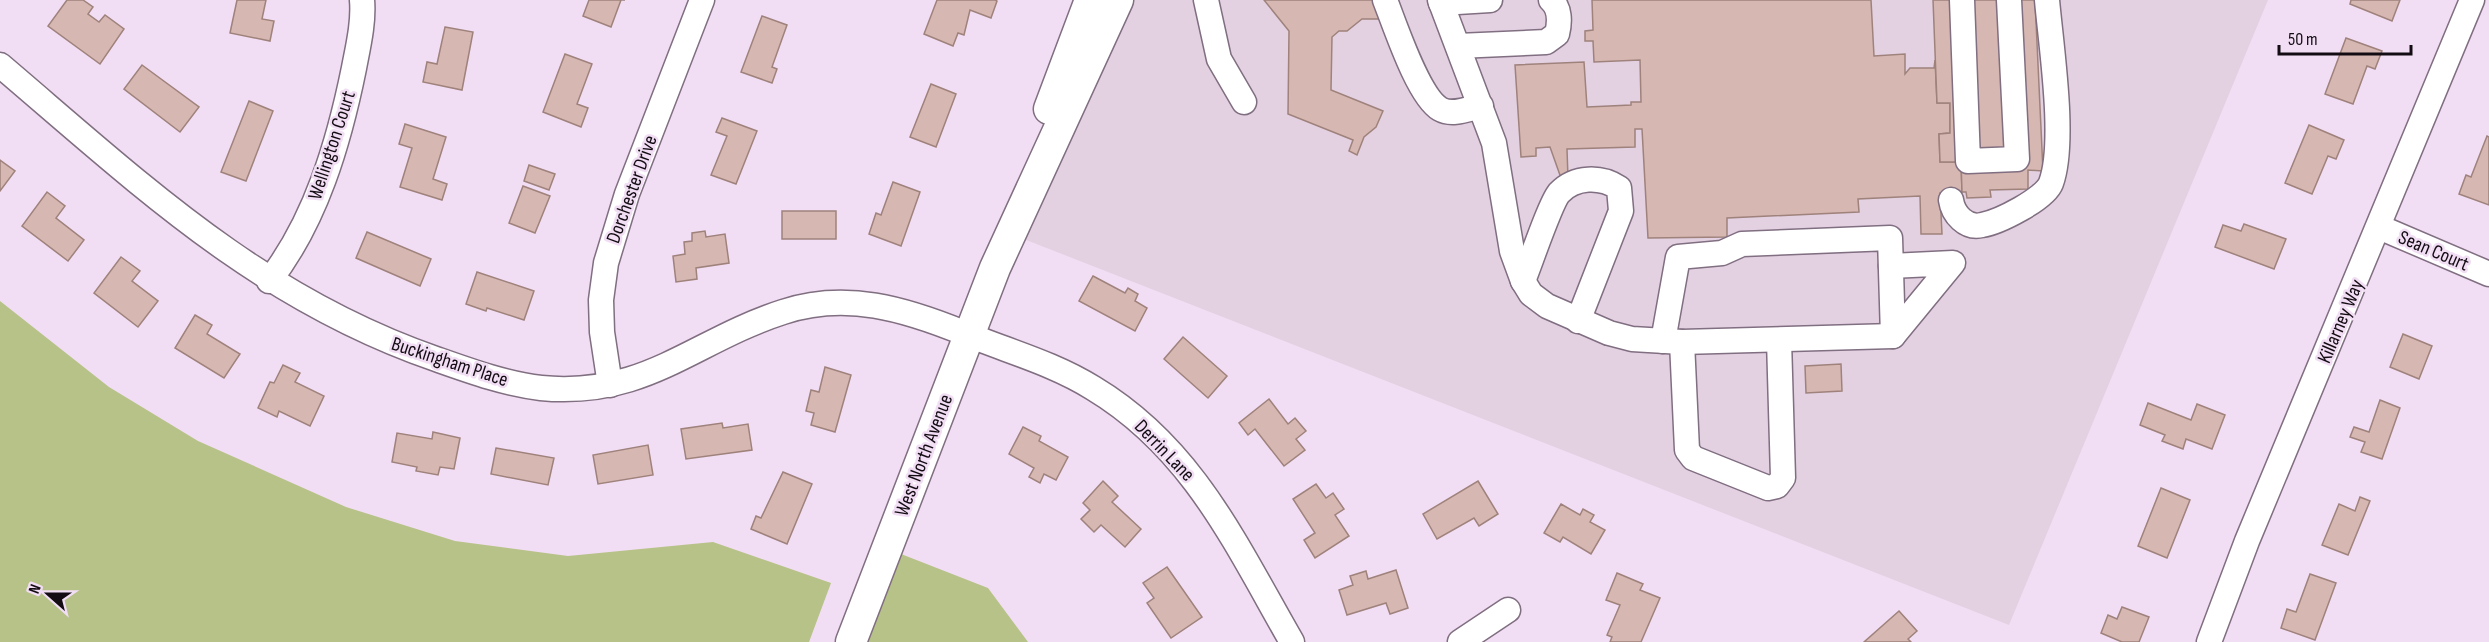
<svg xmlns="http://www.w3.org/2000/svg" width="2489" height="642" font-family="'Sofia Sans Condensed',sans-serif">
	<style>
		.medical { fill: #e3d1e2 }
		.green { fill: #b7c288 }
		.building { fill: #d6b7b1; stroke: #9f827c; stroke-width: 1.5 }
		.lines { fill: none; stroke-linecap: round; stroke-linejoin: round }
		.minor-casing { stroke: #806e81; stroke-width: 27 }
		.major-casing { stroke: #806e81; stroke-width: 33 }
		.minor { stroke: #fff; stroke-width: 24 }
		.major { stroke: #fff; stroke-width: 30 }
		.labels { text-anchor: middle; stroke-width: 5; stroke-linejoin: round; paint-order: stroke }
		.street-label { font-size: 20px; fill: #130c13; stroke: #f2def4 }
	</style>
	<rect width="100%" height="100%" fill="#f2def4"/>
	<polygon class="medical" points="1123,0 2268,0 2009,625 1016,236"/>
	<g class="green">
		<polygon points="0,301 109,387 198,441 346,507 455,541 568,556 713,542 831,583 809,642 0,642"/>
		<polygon points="878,545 988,588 1028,642 843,642"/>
	</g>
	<g class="building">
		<polygon points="67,0 83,0 93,7 88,14 99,22 105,15 124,29 100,64 48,26"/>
		<polygon points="237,0 266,0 262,19 274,21 270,41 230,33"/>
		<polygon points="589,0 625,0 621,0 611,27 583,16"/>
		<polygon points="937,0 995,0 997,1 991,18 970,10 964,35 958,33 953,46 924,34"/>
		<polygon points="1264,0 1380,0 1379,19 1362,19 1347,31 1339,31 1332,37 1331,90 1383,111 1376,127 1364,137 1357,155 1349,151 1353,140 1288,114 1289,31"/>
		<polygon points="1592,0 1871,0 1874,56 1905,54 1905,74 1910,68 1934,68 1935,60 1937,103 1950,103 1950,133 1939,134 1940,162 1961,162 1962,192 1940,193 1942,234 1921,234 1920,196 1858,199 1859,212 1727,218 1727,237 1648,238 1642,129 1635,129 1635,147 1567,149 1568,178 1561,178 1550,147 1536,148 1536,156 1521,157 1515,65 1584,62 1587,107 1631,105 1631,102 1641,102 1640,60 1594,62 1593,41 1585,41 1585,31 1593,30"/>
		<polygon points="1933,0 2035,0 2043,171 2028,170 2028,189 1990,190 1991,197 1967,198 1966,192 1962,192 1961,162 1940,162 1939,134 1950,133 1950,103 1937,103"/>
		<polygon points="2351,0 2400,0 2392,21 2350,4"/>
		<polygon points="762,16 787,25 772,67 777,69 772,83 741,72"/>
		<polygon points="445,27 473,32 462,90 423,82 427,62 437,64"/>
		<polygon points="2346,38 2382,51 2375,69 2367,66 2353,104 2325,94"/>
		<polygon points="565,54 592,64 577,104 588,108 581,127 543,112"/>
		<polygon points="142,65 199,107 180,132 124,89"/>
		<polygon points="931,84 956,94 936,147 910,137"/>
		<polygon points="249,101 273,111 246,181 221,172"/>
		<polygon points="722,118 757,131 736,184 711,175 727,136 716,132"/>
		<polygon points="405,124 446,137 433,179 447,184 442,200 400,187 412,148 399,144"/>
		<polygon points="2309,125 2344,140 2336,159 2328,156 2312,194 2285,183"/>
		<polygon points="2487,136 2489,137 2489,205 2459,194 2466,175 2471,177"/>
		<polygon points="0,160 15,171 0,191"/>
		<polygon points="529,165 555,174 549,190 524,181"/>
		<polygon points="893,182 920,192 901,246 869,234 876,213 881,215"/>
		<polygon points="523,186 550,196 535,233 509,223"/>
		<polygon points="47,192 65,206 56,218 84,240 68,261 22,226"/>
		<rect x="782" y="211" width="54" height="28"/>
		<polygon points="2244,224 2286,239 2274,269 2215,247 2223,225 2241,231"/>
		<polygon points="705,231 706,237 725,234 729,263 696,268 697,279 676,282 673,256 685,254 684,242 692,241 692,233"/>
		<polygon points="367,232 431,259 420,286 356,258"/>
		<polygon points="121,257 140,271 132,281 158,301 138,327 94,293"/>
		<polygon points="477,272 534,291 524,320 487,308 486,311 466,304"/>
		<polygon points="1093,276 1125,293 1128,288 1138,294 1135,301 1147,308 1135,331 1079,301"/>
		<polygon points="195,315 212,325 207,334 240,354 224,378 175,348"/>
		<polygon points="2403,334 2432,346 2419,379 2390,367"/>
		<polygon points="1183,337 1227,376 1208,398 1164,359"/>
		<polygon points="1841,364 1842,391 1806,393 1805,366"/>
		<polygon points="283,365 300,373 295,382 324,396 310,426 279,411 277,417 258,408 270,382 274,383"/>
		<polygon points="825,367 851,375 835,432 811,425 814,413 806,411 811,390 819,392"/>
		<polygon points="1269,399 1288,424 1295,418 1306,431 1296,439 1305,450 1284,466 1255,429 1248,435 1239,423"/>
		<polygon points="2380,400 2400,408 2382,459 2361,452 2365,442 2350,437 2354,427 2369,432"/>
		<polygon points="2148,403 2191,420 2197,404 2225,415 2212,449 2186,439 2183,449 2162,441 2165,435 2140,425"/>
		<polygon points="722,423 723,428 748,424 752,450 686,459 681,429"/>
		<polygon points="1023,427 1041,436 1039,441 1068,457 1056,480 1044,474 1040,483 1029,477 1034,468 1009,454"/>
		<polygon points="433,432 460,438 454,469 440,467 438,475 416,471 417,467 392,462 397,433 432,439"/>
		<polygon points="648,445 653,475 598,484 593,455"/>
		<polygon points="496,448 554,458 548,485 491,474"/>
		<polygon points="783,472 812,484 787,544 751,529 756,516 761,518"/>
		<polygon points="1103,481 1118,496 1112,502 1141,529 1125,547 1101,525 1094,532 1081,519 1090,510 1083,503"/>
		<polygon points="1478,481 1498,514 1479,526 1474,518 1437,539 1423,514"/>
		<polygon points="1316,484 1326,498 1333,493 1344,509 1335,515 1349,536 1315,558 1304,540 1315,533 1293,499"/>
		<polygon points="2161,488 2190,500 2167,558 2138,546"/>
		<polygon points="2360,497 2370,501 2348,555 2322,545 2339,504 2355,511"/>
		<polygon points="1561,504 1580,515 1583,509 1594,515 1590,522 1605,530 1591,554 1563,537 1560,542 1544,533"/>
		<polygon points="1167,567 1202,617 1171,638 1147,603 1154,598 1143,583"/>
		<polygon points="1396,570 1408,608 1390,614 1386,603 1347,615 1339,590 1353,585 1350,576 1366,571 1368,579"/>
		<polygon points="1617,573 1643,584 1640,590 1660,598 1641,642 1610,642 1612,637 1607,635 1620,605 1606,600"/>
		<polygon points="2310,574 2336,583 2315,640 2281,628 2287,609 2296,612"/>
		<polygon points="2122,607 2149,617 2139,642 2122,642 2101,633 2108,615 2117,619"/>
		<polygon points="1899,611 1917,631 1908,639 1911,642 1864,642"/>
	</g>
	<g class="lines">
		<g class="minor-casing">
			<g id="minor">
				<polyline points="1206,0 1219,59 1244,102"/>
				<path d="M1385,0C1395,25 1418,96 1440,109C1452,116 1468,109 1481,106"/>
				<polyline points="1440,0 1494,143 1512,251 1523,281 1531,294 1547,306 1609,333 1632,339 1682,342 1893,336 1953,263 1891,266"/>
				<polyline points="1962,0 1968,161 2017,159 2009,0"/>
				<polyline points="1441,3 1490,0"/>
				<path d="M1458,46L1546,42L1557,34C1560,22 1560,8 1551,0"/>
				<path d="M0,65C140,184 259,298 436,359C470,371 506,384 541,388C645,398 693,341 783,312C846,291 905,309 964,333C1007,351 1053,363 1093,388C1193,448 1236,545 1292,642"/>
				<path d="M1951,200C1953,214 1966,229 1982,225C1999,222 2045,199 2051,183C2066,142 2051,46 2047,0"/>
				<polyline points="2379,227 2489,274"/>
				<path d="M269,281C316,221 339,142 354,68C358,47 364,22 362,0"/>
				<path d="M1523,281C1530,264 1550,204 1559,193C1575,176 1601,176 1619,188L1621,211L1578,321"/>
				<polyline points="1663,341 1678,257 1722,253 1742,244 1890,238 1893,336"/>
				<polyline points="1682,342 1687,450 1693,458 1768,488 1777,486 1783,478 1779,340"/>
				<polyline points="610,385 602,332 601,300 606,263 627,194 702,0"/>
				<polyline points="1460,642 1508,610"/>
				<polyline points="2209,642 2247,541 2472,0"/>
			</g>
		</g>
		<g class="major-casing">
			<g id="major">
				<polyline points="1049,109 1090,0"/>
				<polyline points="851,642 995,268 1118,0"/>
			</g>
		</g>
		<use href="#minor" class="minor"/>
		<use href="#major" class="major"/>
	</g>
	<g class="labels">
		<g class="street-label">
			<text transform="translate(331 145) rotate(-72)" y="7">Wellington Court</text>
			<text transform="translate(631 189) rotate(-70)" y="7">Dorchester Drive</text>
			<text transform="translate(2434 250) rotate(23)" y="7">Sean Court</text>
			<text transform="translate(2340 321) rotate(-67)" y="7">Killarney Way</text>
			<text transform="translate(450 361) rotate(18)" y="7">Buckingham Place</text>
			<text transform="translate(1165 450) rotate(46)" y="7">Derrin Lane</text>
			<text transform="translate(923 455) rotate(-69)" y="7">West North Avenue</text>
		</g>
	</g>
	<g transform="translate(48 594) rotate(291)" stroke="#f2def4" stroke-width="4.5" paint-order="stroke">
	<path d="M0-4.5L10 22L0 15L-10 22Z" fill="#130c13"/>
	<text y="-9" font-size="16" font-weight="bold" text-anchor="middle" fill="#130c13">N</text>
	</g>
	<path d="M2279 45v9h132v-9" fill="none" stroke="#130c13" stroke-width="3"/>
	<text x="2288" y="45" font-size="18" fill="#130c13" stroke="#f2def4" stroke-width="4.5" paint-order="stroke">50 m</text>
</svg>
